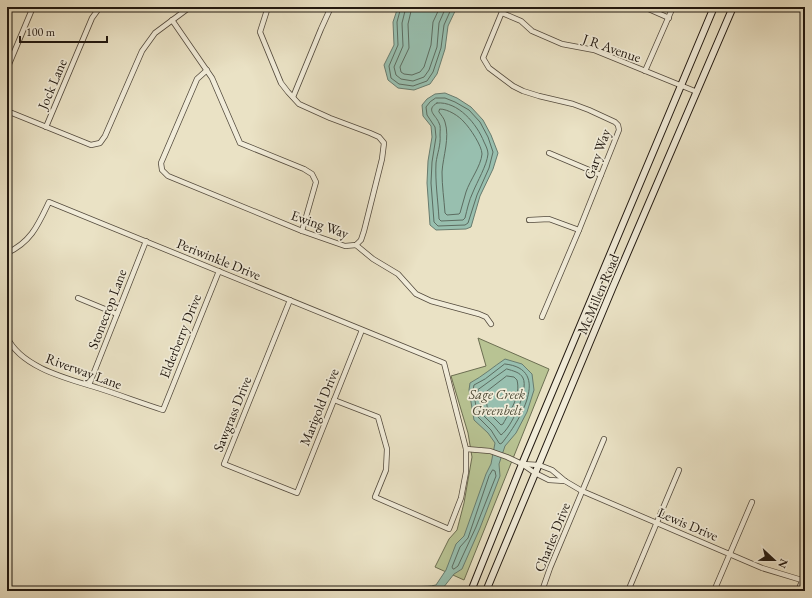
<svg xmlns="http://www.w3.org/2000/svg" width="812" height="598" font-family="'EB Garamond',serif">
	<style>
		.green { fill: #b8c393; stroke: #6c6e52 }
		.water { fill: #98bfaf; stroke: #687c6f }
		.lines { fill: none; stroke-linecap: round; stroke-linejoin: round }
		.shore { stroke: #5c6c60; stroke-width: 1 }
		.street-casing { stroke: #534a3d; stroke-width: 6 }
		.secondary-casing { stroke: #211810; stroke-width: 8 }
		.street { stroke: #f1ecd9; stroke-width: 4.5 }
		.secondary { stroke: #f1ecd9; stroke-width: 6 }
		.labels { text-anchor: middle; stroke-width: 3.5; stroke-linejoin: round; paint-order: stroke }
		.street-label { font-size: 14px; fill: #211810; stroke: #f1ecd9 }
		.park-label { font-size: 14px; font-style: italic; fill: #4e4b37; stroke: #f1ecd9 }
	</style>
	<rect width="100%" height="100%" fill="#eae2c5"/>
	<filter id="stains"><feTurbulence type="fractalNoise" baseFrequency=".005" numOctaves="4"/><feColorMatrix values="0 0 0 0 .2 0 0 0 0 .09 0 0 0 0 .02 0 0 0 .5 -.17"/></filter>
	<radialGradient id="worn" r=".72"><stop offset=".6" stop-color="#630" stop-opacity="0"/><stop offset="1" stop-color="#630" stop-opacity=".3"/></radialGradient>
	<polygon class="green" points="478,338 549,369 464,580 435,567 449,539 457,530 464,503 472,457 468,433 451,376 486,366"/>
	<g class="water">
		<polygon points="398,7 457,7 448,26 445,49 437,74 430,84 414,90 398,88 388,80 384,65 394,45 393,22"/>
		<polygon points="445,93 457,98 471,107 483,120 491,135 498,153 493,169 480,196 471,227 466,229 436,230 430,225 427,183 428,161 432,137 431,126 423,116 422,105 427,99 435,94"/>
		<path d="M505,359L522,364L532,374L534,390L527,412L516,433L505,446L499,464L500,476L480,528L462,569L454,574L443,588L444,591H407C419,584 423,588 436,585L446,570L456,544L464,536L486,474L491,464L495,443L488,433L474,420L469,390L470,383C483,376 493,367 505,359Z"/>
	</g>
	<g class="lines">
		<g class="shore">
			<polyline points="401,7 397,22 398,45 389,66 391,78 399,84 413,86 427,81 433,72 441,48 444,25 452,7"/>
			<polyline points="406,7 402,23 403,46 394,67 396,75 401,79 413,81 424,77 429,70 437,47 439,23 446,7"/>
			<polyline points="412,7 408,24 409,48 400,67 401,72 404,74 412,75 420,72 424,67 431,45 433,22 440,7"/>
			<polygon points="436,98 445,98 455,102 469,110 480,122 488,137 493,152 489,168 477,195 468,223 465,225 438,226 434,222 431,183 432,162 436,137 435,127 427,115 426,107 430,102"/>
			<path d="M437,103C458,101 477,124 484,142C486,146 488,150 488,154C487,165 477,182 473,192C469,200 467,210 465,218L463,220L441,221L439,219C438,200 435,182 436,163C437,154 441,145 440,135C440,131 441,126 439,123C436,115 425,110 437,103Z"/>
			<path d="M440,109C448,109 459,116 464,122C470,128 482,146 482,154C481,166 470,180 466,192C464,199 462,206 460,213L459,214L447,215L445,213C444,199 442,186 442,172C443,156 450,138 445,122C444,118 441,115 439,112Z"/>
			<path d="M505,364C553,369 518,423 502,443L500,444L499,443L491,430L478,417L473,390L474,385L485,379Z"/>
			<path d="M507,369C513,371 520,372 523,378C529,390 511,428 501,435L494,426L483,415L478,390Z"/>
			<path d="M507,376L514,377L517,380C521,396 510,411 503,424L501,425L488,412L485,393Z"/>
			<polygon points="493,470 495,471 496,476 476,527 458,566 454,569 453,569 452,567 460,547 468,538 489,476"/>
		</g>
		<g class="street-casing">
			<g id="street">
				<polyline points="504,7 483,58 489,68 513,86 523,91 539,96 573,104 589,110 615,122 618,125 619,130 579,230 542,317"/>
				<polyline points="644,7 669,18"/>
				<polyline points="502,13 521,21 532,31 562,44 594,50 697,92"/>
				<polyline points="172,20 212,78 240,143 304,169 312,174 316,182 302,231"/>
				<polyline points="7,69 33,7"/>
				<polyline points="207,70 197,79 161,163 162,170 168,176 302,231 345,246 356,245 361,240 364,231 382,159 384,143 379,137 370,133 330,118 299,104 288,92 281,83 260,32 268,7"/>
				<polyline points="645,71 673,7"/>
				<polyline points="293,97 321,29 331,7"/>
				<polyline points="7,111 91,145 100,143 105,136 142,51 155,33 190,7"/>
				<polyline points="46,127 92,18 100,7"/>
				<polyline points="549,153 601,175"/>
				<polyline points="529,220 549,219 579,230"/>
				<polyline points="356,245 373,259 398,274 416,294 431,301 479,314 486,317 491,324"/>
				<path d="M7,253C31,242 38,225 49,202L444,363L466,449V472L461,498L449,529L375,497L386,470L387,449L378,417L334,400"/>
				<polyline points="78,298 117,314"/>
				<polyline points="290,300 224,464 297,493 362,330"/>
				<path d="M7,337C21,368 69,379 98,388C120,395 141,403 163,410L219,271"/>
				<polyline points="89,385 146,241"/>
				<polyline points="466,449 490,451 507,457 522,464 535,473 549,480 565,481"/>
				<polyline points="522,464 539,465 552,470 565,481 582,491 762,568 805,581"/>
				<polyline points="542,591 550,568 604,439"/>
				<polyline points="628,591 679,470"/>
				<polyline points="714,591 752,502"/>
				<polyline points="798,591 805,574"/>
			</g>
		</g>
		<g class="secondary-casing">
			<g id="secondary">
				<polyline points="471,591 522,464 714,7"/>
				<polyline points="486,591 612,289 733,7"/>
			</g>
		</g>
		<use href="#street" class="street"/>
		<use href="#secondary" class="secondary"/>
	</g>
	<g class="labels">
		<g class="street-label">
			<text transform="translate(612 48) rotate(19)" y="5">J R Avenue</text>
			<text transform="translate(52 84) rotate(-67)" y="5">Jock Lane</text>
			<text transform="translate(597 154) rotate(-70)" y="5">Gary Way</text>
			<text transform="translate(320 224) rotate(19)" y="5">Ewing Way</text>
			<text transform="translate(219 259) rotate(22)" y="5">Periwinkle Drive</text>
			<text transform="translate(598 294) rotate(-67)" y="5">McMillen Road</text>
			<text transform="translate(107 309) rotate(-69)" y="5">Stonecrop Lane</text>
			<text transform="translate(180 336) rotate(-68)" y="5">Elderberry Drive</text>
			<text transform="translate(84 371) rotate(20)" y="5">Riverway Lane</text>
			<text transform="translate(319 407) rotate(-68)" y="5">Marigold Drive</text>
			<text transform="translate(232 414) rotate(-68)" y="5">Sawgrass Drive</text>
			<text transform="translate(688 524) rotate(23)" y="5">Lewis Drive</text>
			<text transform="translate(552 537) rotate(-68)" y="5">Charles Drive</text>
		</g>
		<g class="park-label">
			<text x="497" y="399">Sage Creek<tspan x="497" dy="16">Greenbelt</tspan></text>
		</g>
	</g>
	<rect width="812" height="598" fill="none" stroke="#eae2c5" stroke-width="24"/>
	<rect x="8" y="8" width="796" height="582" fill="none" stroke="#211810" stroke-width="2"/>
	<rect x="12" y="12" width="788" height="574" fill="none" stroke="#211810"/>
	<g transform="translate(774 560) rotate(112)" stroke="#f1ecd9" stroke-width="3" paint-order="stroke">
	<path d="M0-3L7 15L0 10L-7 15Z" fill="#211810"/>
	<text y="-6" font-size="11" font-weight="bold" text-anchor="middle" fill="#211810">N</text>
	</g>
	<path d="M20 36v6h87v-6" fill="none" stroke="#211810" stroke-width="2"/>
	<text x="26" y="36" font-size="12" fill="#211810" stroke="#f1ecd9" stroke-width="3" paint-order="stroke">100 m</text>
	<rect width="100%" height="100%" filter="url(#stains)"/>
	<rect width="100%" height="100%" fill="url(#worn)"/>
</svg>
